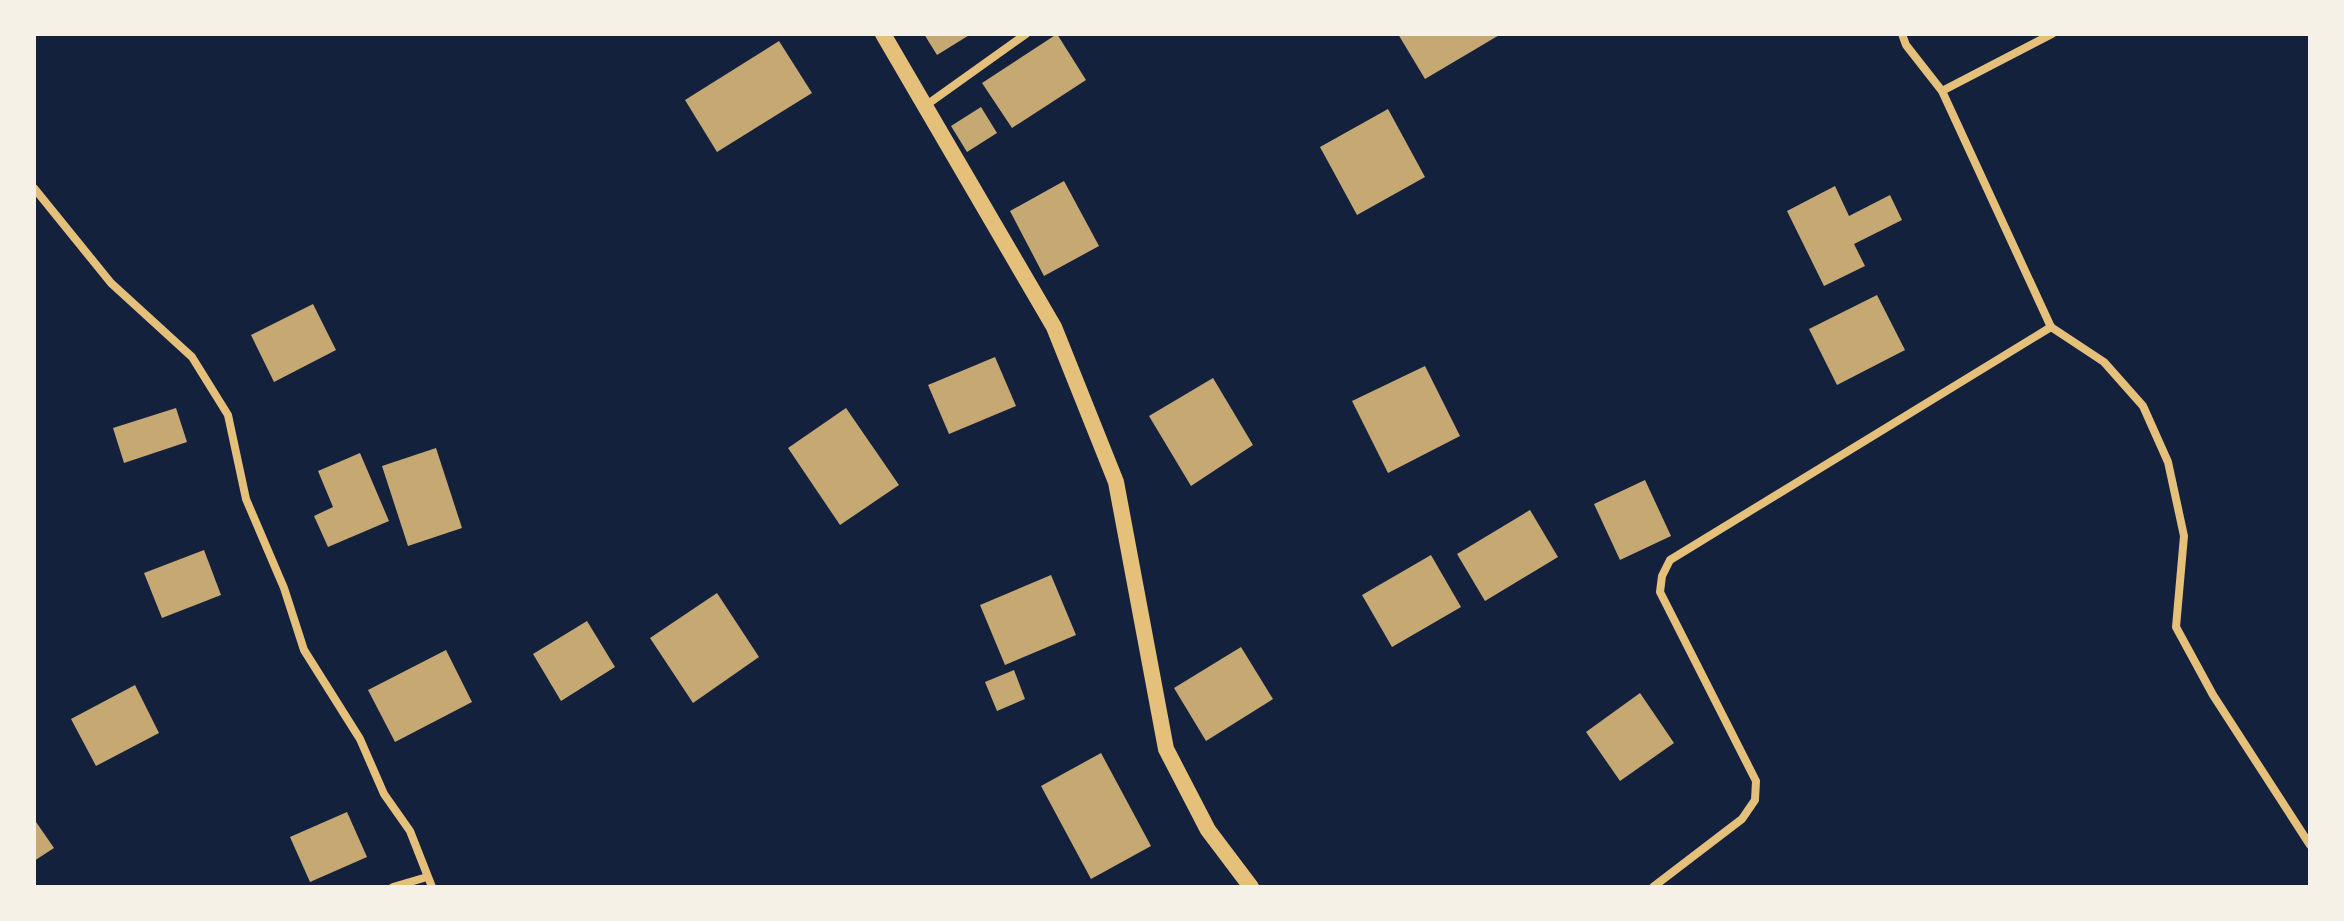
<svg xmlns="http://www.w3.org/2000/svg" width="2344" height="921" font-family="Manrope,sans-serif">
	<style>
		.building { fill: #c6a872 }
		.lines { fill: none; stroke-linecap: round; stroke-linejoin: round }
		.minor { stroke: #e5c07b; stroke-width: 8 }
		.secondary { stroke: #e5c07b; stroke-width: 16 }
	</style>
	<rect width="100%" height="100%" fill="#14213d"/>
	<g class="building">
		<polygon points="924,34 971,34 937,55"/>
		<polygon points="1057,34 1086,80 1012,128 982,83"/>
		<polygon points="1398,34 1501,34 1425,79"/>
		<polygon points="779,41 812,93 717,152 685,100"/>
		<polygon points="981,107 997,133 967,152 951,126"/>
		<polygon points="1388,109 1425,177 1357,215 1320,147"/>
		<polygon points="1064,181 1099,246 1044,276 1010,211"/>
		<polygon points="1835,186 1849,216 1890,195 1902,220 1854,244 1865,266 1824,286 1787,211"/>
		<polygon points="1877,295 1905,350 1837,385 1809,329"/>
		<polygon points="313,304 336,350 274,382 251,335"/>
		<polygon points="995,357 1016,406 949,434 928,385"/>
		<polygon points="1425,366 1460,436 1388,473 1352,401"/>
		<polygon points="1213,378 1253,445 1191,486 1149,416"/>
		<polygon points="176,408 187,442 124,463 113,428"/>
		<polygon points="846,408 899,485 840,525 788,448"/>
		<polygon points="436,448 462,528 408,546 382,466"/>
		<polygon points="360,453 389,521 328,547 314,516 333,507 318,471"/>
		<polygon points="1645,480 1671,536 1620,560 1594,504"/>
		<polygon points="1530,510 1558,557 1485,601 1457,554"/>
		<polygon points="204,550 221,595 162,618 144,573"/>
		<polygon points="1431,555 1461,607 1392,647 1362,595"/>
		<polygon points="1051,575 1076,635 1005,665 980,605"/>
		<polygon points="717,593 759,657 693,703 650,638"/>
		<polygon points="587,621 615,667 561,701 533,654"/>
		<polygon points="1241,647 1273,699 1206,741 1174,688"/>
		<polygon points="446,650 472,702 395,742 368,690"/>
		<polygon points="1014,670 1025,699 997,711 985,682"/>
		<polygon points="135,685 159,733 96,766 71,719"/>
		<polygon points="1640,693 1674,743 1620,781 1586,732"/>
		<polygon points="1101,753 1151,846 1091,879 1041,786"/>
		<polygon points="347,812 367,857 310,882 290,837"/>
		<polygon points="34,819 54,848 34,861"/>
	</g>
	<g class="lines">
		<g class="minor">
			<polyline points="1942,91 2052,34"/>
			<polyline points="925,106 1026,34"/>
			<polyline points="34,188 111,283 192,357 228,415 246,499 284,588 304,650 360,739 384,794 410,831 432,887"/>
			<polyline points="2051,327 2104,362 2143,406 2168,462 2184,536 2176,627 2213,695 2310,845"/>
			<polyline points="393,887 427,877"/>
			<polyline points="1653,887 1742,819 1755,800 1756,781 1660,592 1662,576 1670,560 2051,327 1942,91 1906,45 1902,34"/>
		</g>
		<polyline class="secondary" points="883,34 1054,327 1116,482 1166,749 1208,830 1251,887"/>
	</g>
	<rect width="2344" height="921" fill="none" stroke="#f6f1e7" stroke-width="72"/>
</svg>
